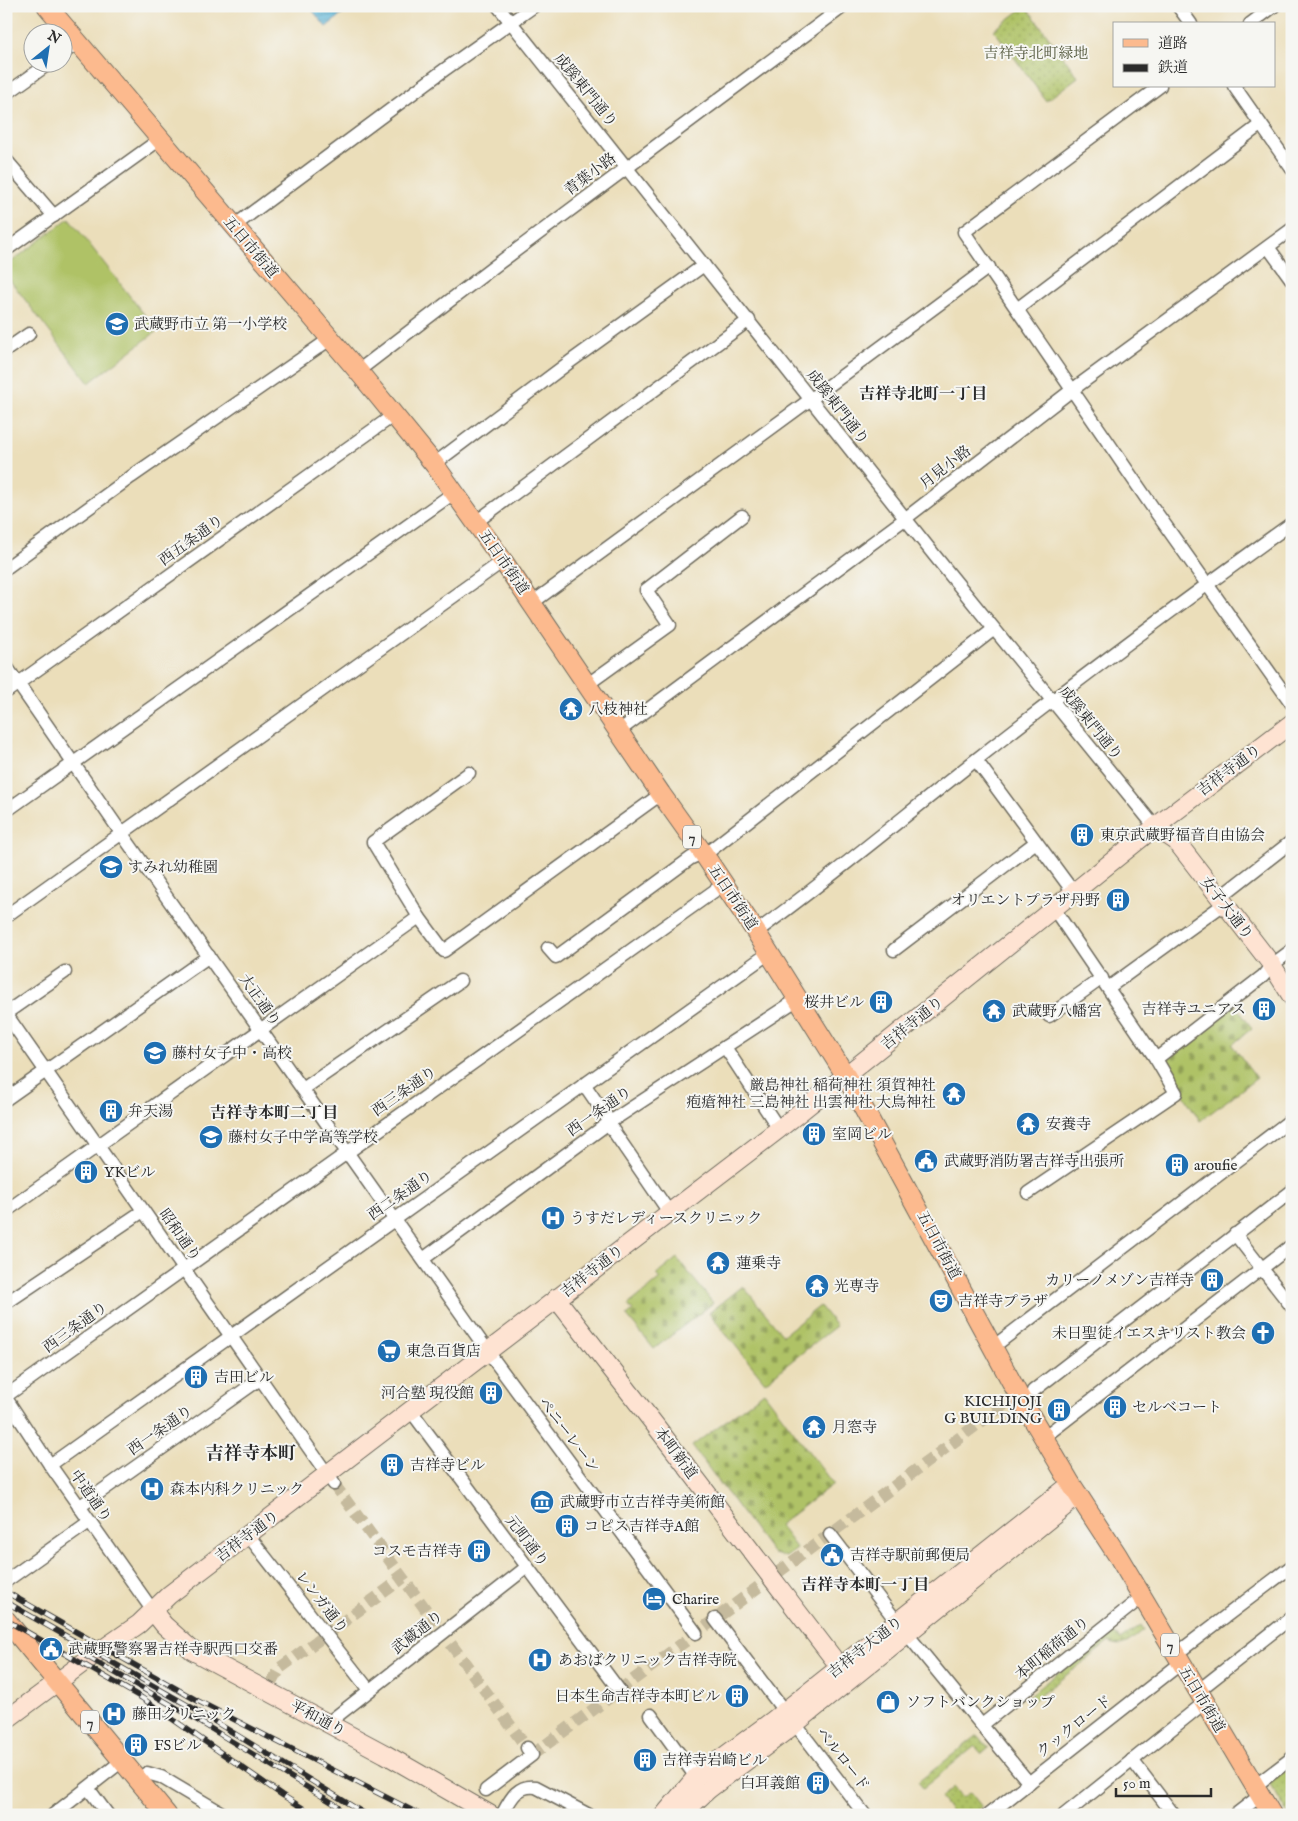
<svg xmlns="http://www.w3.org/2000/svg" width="1298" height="1821" font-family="'IM FELL English','Noto Serif JP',serif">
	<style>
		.grass { fill: url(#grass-dots); stroke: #6d7648 }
		.cemetery { fill: url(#cemetery-stones); stroke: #6d7648 }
		.pitch { fill: #afc266; stroke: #6d7648 }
		.water { fill: url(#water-rules); stroke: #426f80 }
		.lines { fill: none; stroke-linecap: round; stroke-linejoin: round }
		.street-tunnel { stroke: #c5ba9d; stroke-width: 12; stroke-dasharray: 12 6; stroke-linecap: butt }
		.street-casing { stroke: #6e6a5d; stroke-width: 15 }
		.secondary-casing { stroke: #6e6a5d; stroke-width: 20 }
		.primary-casing { stroke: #6e6a5d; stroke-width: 21 }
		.street { stroke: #fff; stroke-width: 12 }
		.secondary { stroke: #fee3d2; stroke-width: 18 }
		.primary { stroke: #fcba8e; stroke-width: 19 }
		.rail-casing { stroke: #2b2b2b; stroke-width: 5.5 }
		.rail { stroke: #f6f6f2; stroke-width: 4; stroke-dasharray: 11; stroke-linecap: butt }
		.labels { text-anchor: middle; stroke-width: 4; stroke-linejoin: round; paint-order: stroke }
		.shield { fill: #f6f6f2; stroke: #686867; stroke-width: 1 }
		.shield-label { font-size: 14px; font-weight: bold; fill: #2b2b2b }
		.park-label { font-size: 15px; fill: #53583d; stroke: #f6f6f2 }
		.street-label { font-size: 15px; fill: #2b2b2b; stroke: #f6f6f2 }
		.poi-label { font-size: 15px; fill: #2b2b2b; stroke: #f6f6f2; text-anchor: start }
		.neighbourhood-label { font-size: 16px; font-weight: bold; fill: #2b2b2b; stroke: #f6f6f2 }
		.quarter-label { font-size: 18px; font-weight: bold; fill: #2b2b2b; stroke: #f6f6f2 }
	</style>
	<defs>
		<pattern id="grass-dots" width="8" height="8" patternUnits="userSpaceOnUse" patternTransform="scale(1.25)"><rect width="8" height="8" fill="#afc266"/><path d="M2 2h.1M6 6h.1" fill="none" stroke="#8f9e54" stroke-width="1.8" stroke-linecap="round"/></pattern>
		<pattern id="cemetery-stones" width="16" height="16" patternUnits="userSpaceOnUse" patternTransform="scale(1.25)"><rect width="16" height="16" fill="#afc266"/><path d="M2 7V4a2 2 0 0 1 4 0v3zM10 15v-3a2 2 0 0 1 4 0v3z" fill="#8f9e54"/></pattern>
		<pattern id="water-rules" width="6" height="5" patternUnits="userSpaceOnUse" patternTransform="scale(1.25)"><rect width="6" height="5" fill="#58b3d6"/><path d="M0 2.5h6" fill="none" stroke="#4992ae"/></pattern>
	</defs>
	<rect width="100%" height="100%" fill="#f6f6f2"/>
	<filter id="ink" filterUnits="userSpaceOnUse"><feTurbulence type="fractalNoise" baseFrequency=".02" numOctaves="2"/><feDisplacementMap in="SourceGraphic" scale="10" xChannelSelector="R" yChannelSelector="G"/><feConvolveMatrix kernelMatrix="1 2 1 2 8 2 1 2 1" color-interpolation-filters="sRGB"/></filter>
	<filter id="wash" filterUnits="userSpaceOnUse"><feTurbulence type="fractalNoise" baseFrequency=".0096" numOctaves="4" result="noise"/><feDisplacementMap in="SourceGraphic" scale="20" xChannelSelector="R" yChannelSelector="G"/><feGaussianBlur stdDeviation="1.12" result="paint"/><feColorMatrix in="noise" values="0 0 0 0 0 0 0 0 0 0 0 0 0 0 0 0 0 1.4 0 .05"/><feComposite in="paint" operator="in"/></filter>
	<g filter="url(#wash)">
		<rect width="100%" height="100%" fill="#ebdeba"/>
		<g class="grass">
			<polygon points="1026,6 1078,77 1046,101 994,30"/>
			<path d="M1141,1625L1144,1630C1131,1639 1125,1650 1109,1642L1029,1704L1025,1699L1111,1630L1120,1640Z"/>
			<polygon points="978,1735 989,1748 982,1754 975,1746 923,1788 918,1782"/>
			<polygon points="1292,1763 1292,1815 1289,1815 1269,1782"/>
			<polygon points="954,1787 962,1798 970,1792 982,1807 972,1815 953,1815 940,1798"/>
		</g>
		<g class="cemetery">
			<polygon points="1234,1004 1252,1028 1232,1045 1257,1078 1200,1121 1163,1061"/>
			<polygon points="677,1258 713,1303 654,1349 627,1316 633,1311 628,1305 660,1279 656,1275"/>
			<polygon points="743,1286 783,1335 820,1306 836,1326 765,1382 709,1313"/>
			<polygon points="764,1392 833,1484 779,1525 797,1549 786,1557 773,1554 692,1446"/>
		</g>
		<polygon class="pitch" points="69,218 157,331 89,383 6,275 6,266"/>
		<polygon class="water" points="309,6 353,6 326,27"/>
	</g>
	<g filter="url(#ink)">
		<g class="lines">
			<g class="street-tunnel">
				<polyline points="334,1484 527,1748"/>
				<polyline points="272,1683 280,1668 403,1578"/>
				<polyline points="532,1755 1009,1401"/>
			</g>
			<g class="street-casing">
				<g id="street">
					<polyline points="498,6 935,556 1155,827"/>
					<polyline points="1178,6 1191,24"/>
					<polyline points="1250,24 1274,6"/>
					<polyline points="62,54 77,43"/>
					<polyline points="1160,86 964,232 1153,508 1292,704"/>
					<polyline points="1234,86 1292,169"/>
					<polyline points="6,94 51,62"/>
					<polyline points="6,160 54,216"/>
					<polyline points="234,226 444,70 534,6"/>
					<polyline points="1268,247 1292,280"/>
					<polyline points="6,250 159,140"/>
					<polyline points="1017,309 1260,125"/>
					<polyline points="6,350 29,334"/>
					<polyline points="358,371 495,266 844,6"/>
					<polyline points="434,464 571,361 704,265"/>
					<polyline points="476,522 749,320"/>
					<polyline points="6,568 131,477 330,339"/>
					<polyline points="532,603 811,399 989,267"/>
					<polyline points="6,666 122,834 494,1360 696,1633"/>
					<polyline points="588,684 670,625 646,590 742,516"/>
					<polyline points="6,692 394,415"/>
					<polyline points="619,731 906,518 1072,390 1292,229"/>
					<polyline points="976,760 1074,893"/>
					<polyline points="469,773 373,842 419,917 444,951 661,794"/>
					<polyline points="6,811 455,492"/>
					<polyline points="1219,898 1292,841"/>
					<polyline points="6,916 503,561"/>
					<path d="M756,932C832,877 903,817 977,759C1080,678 1185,600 1292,523"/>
					<polyline points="548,948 556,957 691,858 712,849 994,629"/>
					<polyline points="894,950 1036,842"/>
					<polyline points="1108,988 1224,904"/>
					<polyline points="6,1013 65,972"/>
					<polyline points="6,1014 334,1484"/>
					<polyline points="1049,1016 1102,978"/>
					<polyline points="725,1047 779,1129"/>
					<polyline points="1156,1059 1263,976 1272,965 1292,950"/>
					<polyline points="584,1084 610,1122 610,1126 669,1212"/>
					<polyline points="303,1089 460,981"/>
					<polyline points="6,1099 209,956"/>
					<polyline points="1028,1193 1176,1093 1156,1059 1054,909"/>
					<polyline points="6,1211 419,917"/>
					<polyline points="1235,1234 1292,1307"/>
					<polyline points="423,1259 610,1122 798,999"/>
					<polyline points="6,1303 143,1211"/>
					<polyline points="993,1347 1292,1119"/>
					<polyline points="1033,1391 1292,1191"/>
					<polyline points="6,1396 724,884"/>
					<polyline points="6,1398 50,1465 153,1611"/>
					<polyline points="411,1411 619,1690"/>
					<polyline points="1044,1437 1292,1245"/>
					<polyline points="50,1465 769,953"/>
					<polyline points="79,1507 260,1379"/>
					<polyline points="830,1534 897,1622"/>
					<polyline points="248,1535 369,1690"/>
					<polyline points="6,1581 89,1522"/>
					<polyline points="715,1619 784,1711"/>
					<polyline points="907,1634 1029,1783"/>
					<polyline points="1176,1654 1292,1566"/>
					<polyline points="1198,1691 1292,1617"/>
					<polyline points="651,1715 696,1777"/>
					<polyline points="328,1723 527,1567"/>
					<polyline points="795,1724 865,1815"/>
					<polyline points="982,1725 1142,1597"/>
					<polyline points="1132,1760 1174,1815"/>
					<polyline points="138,1780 147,1773 161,1777 225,1815"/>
					<polyline points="1255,1786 1292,1758"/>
					<polyline points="88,1788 108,1815"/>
					<polyline points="486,1790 532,1755 527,1748"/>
					<polyline points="53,1815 122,1761"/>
					<path d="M502,1815C510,1800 517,1784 536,1787L589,1815"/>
					<polyline points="988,1815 1181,1663"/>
					<polyline points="1064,1815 1204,1703"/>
					<polyline points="1235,1815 1261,1795"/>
				</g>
			</g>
			<g class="secondary-casing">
				<g id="secondary">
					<polyline points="1155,827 1176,841 1272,965 1292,997"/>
					<polyline points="556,1298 655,1425 846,1675"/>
					<polyline points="153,1611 164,1625 193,1651 385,1754 491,1815"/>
					<polyline points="6,1720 87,1660 139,1624 169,1595 779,1129 1155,827 1292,723"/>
					<polyline points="664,1815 696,1777 772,1721 1071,1484"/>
					<polyline points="686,1815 694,1803 709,1789 795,1724 1079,1495"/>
				</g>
			</g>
			<g class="primary-casing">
				<g id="primary">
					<polyline points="47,6 358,371 434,464 503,561 661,794 703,853 756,932 846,1076 1018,1394 1071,1484 1118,1556 1272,1815"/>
					<polyline points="6,1620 167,1815"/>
				</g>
			</g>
			<use href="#street" class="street"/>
			<use href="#secondary" class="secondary"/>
			<use href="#primary" class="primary"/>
			<g class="rail-casing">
				<g id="rail">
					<polyline points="6,1592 198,1701 421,1815"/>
					<polyline points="6,1602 196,1710 367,1815"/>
					<polyline points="6,1620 142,1698 282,1795 314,1815"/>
					<polyline points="86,1656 182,1711 338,1806"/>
				</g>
			</g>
			<use href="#rail" class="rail"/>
		</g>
	</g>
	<defs>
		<g id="school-disc" transform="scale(1.25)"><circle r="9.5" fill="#1f6fb2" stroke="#f6f6f2"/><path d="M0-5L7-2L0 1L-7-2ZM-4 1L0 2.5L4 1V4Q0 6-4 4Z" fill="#fff"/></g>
		<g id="temple-disc" transform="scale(1.25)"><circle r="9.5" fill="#1f6fb2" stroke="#f6f6f2"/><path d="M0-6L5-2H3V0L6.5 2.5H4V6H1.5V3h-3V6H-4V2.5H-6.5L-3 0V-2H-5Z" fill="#fff"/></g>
		<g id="building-disc" transform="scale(1.25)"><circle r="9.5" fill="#1f6fb2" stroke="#f6f6f2"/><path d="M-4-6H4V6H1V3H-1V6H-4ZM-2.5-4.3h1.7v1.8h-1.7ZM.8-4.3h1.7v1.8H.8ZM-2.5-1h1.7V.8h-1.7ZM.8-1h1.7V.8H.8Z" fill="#fff"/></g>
		<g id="civic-disc" transform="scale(1.25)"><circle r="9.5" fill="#1f6fb2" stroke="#f6f6f2"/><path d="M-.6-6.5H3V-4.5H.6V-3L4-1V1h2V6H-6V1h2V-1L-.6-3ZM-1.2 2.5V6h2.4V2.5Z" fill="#fff"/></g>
		<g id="hospital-disc" transform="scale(1.25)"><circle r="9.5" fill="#1f6fb2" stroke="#f6f6f2"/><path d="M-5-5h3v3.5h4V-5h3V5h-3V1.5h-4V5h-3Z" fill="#fff"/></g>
		<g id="theatre-disc" transform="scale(1.25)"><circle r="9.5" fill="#1f6fb2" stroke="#f6f6f2"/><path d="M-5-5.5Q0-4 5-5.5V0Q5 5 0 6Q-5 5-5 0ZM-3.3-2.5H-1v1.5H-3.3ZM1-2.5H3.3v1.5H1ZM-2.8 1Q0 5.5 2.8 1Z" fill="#fff"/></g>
		<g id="church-disc" transform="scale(1.25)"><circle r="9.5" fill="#1f6fb2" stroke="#f6f6f2"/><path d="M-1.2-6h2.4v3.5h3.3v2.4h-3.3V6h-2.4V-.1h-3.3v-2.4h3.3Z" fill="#fff"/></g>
		<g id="supermarket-disc" transform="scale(1.25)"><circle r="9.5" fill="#1f6fb2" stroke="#f6f6f2"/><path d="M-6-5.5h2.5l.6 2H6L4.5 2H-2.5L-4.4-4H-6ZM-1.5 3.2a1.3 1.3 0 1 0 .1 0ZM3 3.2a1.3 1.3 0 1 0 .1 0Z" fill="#fff"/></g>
		<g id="museum-disc" transform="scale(1.25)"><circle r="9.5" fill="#1f6fb2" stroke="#f6f6f2"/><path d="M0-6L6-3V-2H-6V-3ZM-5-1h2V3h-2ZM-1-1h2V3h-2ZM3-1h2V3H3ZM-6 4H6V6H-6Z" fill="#fff"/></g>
		<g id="hotel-disc" transform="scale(1.25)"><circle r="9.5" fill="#1f6fb2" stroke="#f6f6f2"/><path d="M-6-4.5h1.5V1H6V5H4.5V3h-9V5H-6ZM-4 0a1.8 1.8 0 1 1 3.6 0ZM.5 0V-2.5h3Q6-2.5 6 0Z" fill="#fff"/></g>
		<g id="shop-disc" transform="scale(1.25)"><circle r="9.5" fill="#1f6fb2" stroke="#f6f6f2"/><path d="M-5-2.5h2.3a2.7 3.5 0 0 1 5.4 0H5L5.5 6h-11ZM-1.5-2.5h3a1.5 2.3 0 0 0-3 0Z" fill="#fff"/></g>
	</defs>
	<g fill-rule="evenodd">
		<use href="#school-disc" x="117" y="324"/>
		<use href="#temple-disc" x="571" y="709"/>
		<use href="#building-disc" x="1082" y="835"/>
		<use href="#school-disc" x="111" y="867"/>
		<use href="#building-disc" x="1118" y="900"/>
		<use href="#building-disc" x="881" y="1002"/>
		<use href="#building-disc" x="1264" y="1009"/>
		<use href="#temple-disc" x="994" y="1011"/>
		<use href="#school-disc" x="155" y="1053"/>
		<use href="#temple-disc" x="954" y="1094"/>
		<use href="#building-disc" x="111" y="1111"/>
		<use href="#temple-disc" x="1028" y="1124"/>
		<use href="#building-disc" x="814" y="1134"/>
		<use href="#school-disc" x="211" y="1137"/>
		<use href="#civic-disc" x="926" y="1161"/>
		<use href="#building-disc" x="1177" y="1165"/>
		<use href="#building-disc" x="86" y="1172"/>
		<use href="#hospital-disc" x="553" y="1218"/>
		<use href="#temple-disc" x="718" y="1263"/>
		<use href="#building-disc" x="1212" y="1280"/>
		<use href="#temple-disc" x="817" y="1286"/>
		<use href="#theatre-disc" x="941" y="1301"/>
		<use href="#church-disc" x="1263" y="1333"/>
		<use href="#supermarket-disc" x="389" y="1351"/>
		<use href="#building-disc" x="196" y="1377"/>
		<use href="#building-disc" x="491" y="1393"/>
		<use href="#building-disc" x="1115" y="1407"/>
		<use href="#building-disc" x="1059" y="1410"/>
		<use href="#temple-disc" x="814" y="1427"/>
		<use href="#building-disc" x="392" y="1465"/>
		<use href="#hospital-disc" x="152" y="1489"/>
		<use href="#museum-disc" x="542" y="1502"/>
		<use href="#building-disc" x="567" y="1526"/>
		<use href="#building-disc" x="479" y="1551"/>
		<use href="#civic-disc" x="832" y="1555"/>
		<use href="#hotel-disc" x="654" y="1599"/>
		<use href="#civic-disc" x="51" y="1649"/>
		<use href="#hospital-disc" x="540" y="1660"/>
		<use href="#building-disc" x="737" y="1696"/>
		<use href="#shop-disc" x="888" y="1702"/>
		<use href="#hospital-disc" x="114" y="1714"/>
		<use href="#building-disc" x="136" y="1745"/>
		<use href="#building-disc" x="645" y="1760"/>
		<use href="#building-disc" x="818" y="1783"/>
	</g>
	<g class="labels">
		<g class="shield">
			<rect x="683" y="825.5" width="18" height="23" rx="4"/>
			<rect x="1161" y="1633.5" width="18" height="23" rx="4"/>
			<rect x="81" y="1710.5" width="18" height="23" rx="4"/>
		</g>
		<g class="shield-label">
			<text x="692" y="842">7</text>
			<text x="1170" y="1650">7</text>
			<text x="90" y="1727">7</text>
		</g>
		<g class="park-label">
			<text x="1036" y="58">吉祥寺北町緑地</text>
		</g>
		<g class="street-label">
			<text transform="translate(586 90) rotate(51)" y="5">成蹊東門通り</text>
			<text transform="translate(590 174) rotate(-37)" y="5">青葉小路</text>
			<text transform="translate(251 247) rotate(50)" y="5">五日市街道</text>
			<text transform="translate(838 407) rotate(52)" y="5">成蹊東門通り</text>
			<text transform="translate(945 467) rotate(-38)" y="5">月見小路</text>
			<text transform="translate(191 540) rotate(-36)" y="5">西五条通り</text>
			<text transform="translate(504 562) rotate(55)" y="5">五日市街道</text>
			<text transform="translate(1091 723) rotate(51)" y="5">成蹊東門通り</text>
			<text transform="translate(1229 770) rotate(-37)" y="5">吉祥寺通り</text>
			<text transform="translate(733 897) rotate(56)" y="5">五日市街道</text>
			<text transform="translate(1227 908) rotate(52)" y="5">女子大通り</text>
			<text transform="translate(260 1000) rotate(55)" y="5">大正通り</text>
			<text transform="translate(912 1023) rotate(-39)" y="5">吉祥寺通り</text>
			<text transform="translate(404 1091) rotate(-35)" y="5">西三条通り</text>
			<text transform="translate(599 1111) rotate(-35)" y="5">西一条通り</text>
			<text transform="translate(400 1195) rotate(-35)" y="5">西二条通り</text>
			<text transform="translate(180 1235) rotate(55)" y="5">昭和通り</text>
			<text transform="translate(939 1245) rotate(62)" y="5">五日市街道</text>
			<text transform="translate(592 1271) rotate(-38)" y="5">吉祥寺通り</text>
			<text transform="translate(75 1327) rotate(-36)" y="5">西三条通り</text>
			<text transform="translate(160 1430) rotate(-35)" y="5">西一条通り</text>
			<text transform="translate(569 1435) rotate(53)" y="5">ペニーレーン</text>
			<text transform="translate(676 1453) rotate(53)" y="5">本町新道</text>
			<text transform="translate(91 1496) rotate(55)" y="5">中道通り</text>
			<text transform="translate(247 1536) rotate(-37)" y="5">吉祥寺通り</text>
			<text transform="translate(527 1541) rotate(53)" y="5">元町通り</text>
			<text transform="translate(322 1602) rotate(52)" y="5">レンガ通り</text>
			<text transform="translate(417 1632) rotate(-38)" y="5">武蔵通り</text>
			<text transform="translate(865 1647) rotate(-38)" y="5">吉祥寺大通り</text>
			<text transform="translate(1052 1648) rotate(-39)" y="5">本町稲荷通り</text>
			<text transform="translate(1202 1699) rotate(59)" y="5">五日市街道</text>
			<text transform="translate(318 1718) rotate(28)" y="5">平和通り</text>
			<text transform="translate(1074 1726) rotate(-38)" y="5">クックロード</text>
			<text transform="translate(843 1759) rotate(52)" y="5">ベルロード</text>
		</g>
		<g class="poi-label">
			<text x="134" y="329">武蔵野市立 第一小学校</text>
			<text x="588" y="714">八枝神社</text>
			<text x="1100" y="840">東京武蔵野福音自由協会</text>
			<text x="128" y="872">すみれ幼稚園</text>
			<text x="1100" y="905" text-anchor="end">オリエントプラザ丹野</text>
			<text x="864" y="1007" text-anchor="end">桜井ビル</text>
			<text x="1246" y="1014" text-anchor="end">吉祥寺ユニアス</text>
			<text x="1012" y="1016">武蔵野八幡宮</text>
			<text x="172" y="1058">藤村女子中・高校</text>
			<text x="936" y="1090" text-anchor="end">厳島神社 稲荷神社 須賀神社<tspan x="936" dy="17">疱瘡神社 三島神社 出雲神社 大鳥神社</tspan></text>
			<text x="128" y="1116">弁天湯</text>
			<text x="1046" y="1129">安養寺</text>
			<text x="832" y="1139">室岡ビル</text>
			<text x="228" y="1142">藤村女子中学高等学校</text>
			<text x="944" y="1166">武蔵野消防署吉祥寺出張所</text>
			<text x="1194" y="1170">aroufie</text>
			<text x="104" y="1177">YKビル</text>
			<text x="570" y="1223">うすだレディースクリニック</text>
			<text x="736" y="1268">蓮乗寺</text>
			<text x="1194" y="1285" text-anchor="end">カリーノメゾン吉祥寺</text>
			<text x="834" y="1291">光専寺</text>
			<text x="958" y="1306">吉祥寺プラザ</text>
			<text x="1246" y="1338" text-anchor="end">未日聖徒イエスキリスト教会</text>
			<text x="406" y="1356">東急百貨店</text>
			<text x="214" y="1382">吉田ビル</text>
			<text x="474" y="1398" text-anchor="end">河合塾 現役館</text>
			<text x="1042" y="1406" text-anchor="end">KICHIJOJI<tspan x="1042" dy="17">G BUILDING</tspan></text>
			<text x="1132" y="1412">セルベコート</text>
			<text x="832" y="1432">月窓寺</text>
			<text x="410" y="1470">吉祥寺ビル</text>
			<text x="170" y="1494">森本内科クリニック</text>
			<text x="560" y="1507">武蔵野市立吉祥寺美術館</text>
			<text x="584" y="1531">コピス吉祥寺A館</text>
			<text x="462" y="1556" text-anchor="end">コスモ吉祥寺</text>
			<text x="850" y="1560">吉祥寺駅前郵便局</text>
			<text x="672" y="1604">Charire</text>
			<text x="68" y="1654">武蔵野警察署吉祥寺駅西口交番</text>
			<text x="558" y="1665">あおばクリニック吉祥寺院</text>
			<text x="720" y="1701" text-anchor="end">日本生命吉祥寺本町ビル</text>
			<text x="906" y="1707">ソフトバンクショップ</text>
			<text x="132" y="1719">藤田クリニック</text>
			<text x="154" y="1750">FSビル</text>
			<text x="662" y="1765">吉祥寺岩崎ビル</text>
			<text x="800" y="1788" text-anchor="end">白耳義館</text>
		</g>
		<g class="neighbourhood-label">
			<text x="923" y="399">吉祥寺北町一丁目</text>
			<text x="274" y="1118">吉祥寺本町二丁目</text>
			<text x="865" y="1590">吉祥寺本町一丁目</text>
		</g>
		<g class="quarter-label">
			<text x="251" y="1459">吉祥寺本町</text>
		</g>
	</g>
	<rect width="1298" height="1821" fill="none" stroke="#f6f6f2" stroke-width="25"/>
	<rect x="1113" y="22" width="162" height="65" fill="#f6f6f2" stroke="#a5a5a2"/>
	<rect x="1123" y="39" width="25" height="8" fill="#fcba8e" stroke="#a5a5a2"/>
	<text x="1158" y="48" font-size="15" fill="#2b2b2b">道路</text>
	<rect x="1123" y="64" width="25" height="8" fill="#2b2b2b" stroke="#a5a5a2"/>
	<text x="1158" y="72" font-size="15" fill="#2b2b2b">鉄道</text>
	<g transform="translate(48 48) rotate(30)"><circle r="24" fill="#f6f6f2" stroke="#a5a5a2"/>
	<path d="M0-4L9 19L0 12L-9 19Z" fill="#1f6fb2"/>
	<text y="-8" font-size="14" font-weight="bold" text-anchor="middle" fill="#2b2b2b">N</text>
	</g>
	<path d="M1116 1788v8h95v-8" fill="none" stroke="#2b2b2b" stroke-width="2.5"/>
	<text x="1123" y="1788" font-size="15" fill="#2b2b2b" stroke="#f6f6f2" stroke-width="4" paint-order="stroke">50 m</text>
</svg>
